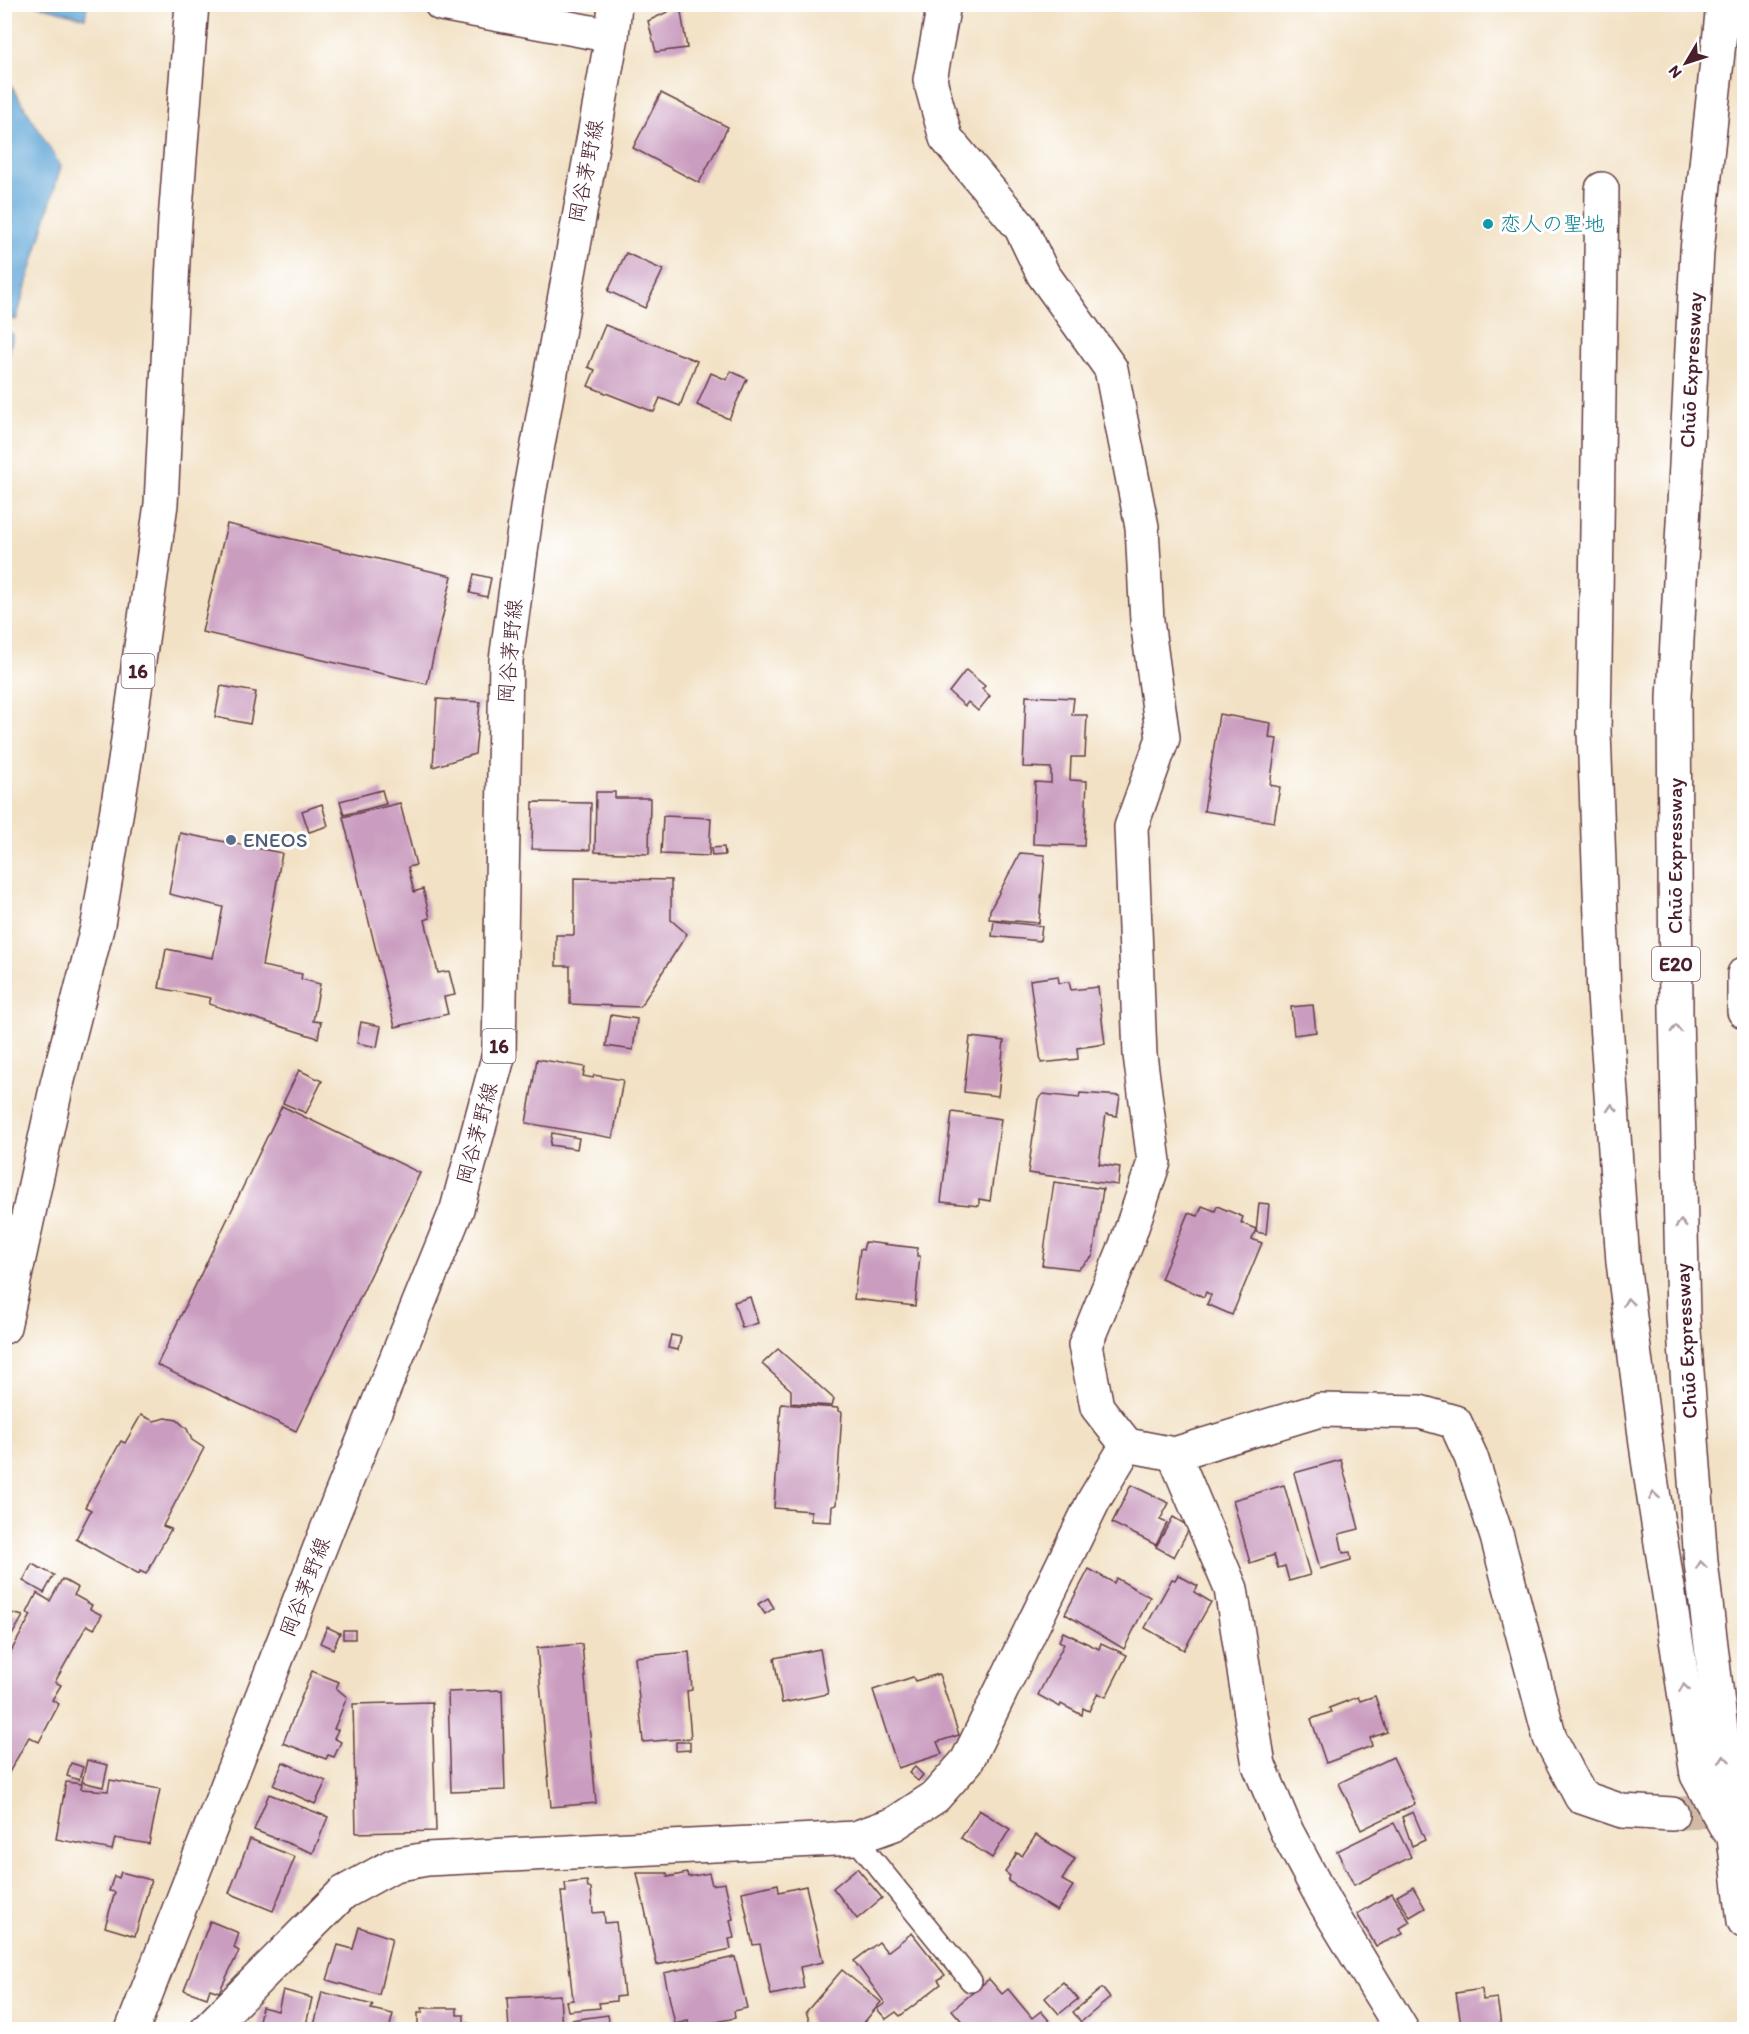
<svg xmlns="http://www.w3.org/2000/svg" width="1749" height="2034" font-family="Itim,'Klee One',sans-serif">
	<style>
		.water { fill: #62a7d7; stroke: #566381; stroke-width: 1.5 }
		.pier { fill: #f2e1c4 }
		.building { fill: #ca9dc0 }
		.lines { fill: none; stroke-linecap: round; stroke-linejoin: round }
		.minor-tunnel { stroke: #d0baa5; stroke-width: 33; stroke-dasharray: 33 16; stroke-linecap: butt }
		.service-casing { stroke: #633c42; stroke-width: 24 }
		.minor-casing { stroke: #633c42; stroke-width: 36 }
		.primary-casing { stroke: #633c42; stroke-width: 36 }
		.motorway-casing { stroke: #633c42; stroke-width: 36 }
		.service { stroke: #fff; stroke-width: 21 }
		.minor { stroke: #fff; stroke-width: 33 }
		.primary { stroke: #fff; stroke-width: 33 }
		.motorway { stroke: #fff; stroke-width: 33 }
		.oneway { stroke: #ae9aa0 }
		.culture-dot { fill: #0f9aa8; stroke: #fff; stroke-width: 2 }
		.service-dot { fill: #5c6f8a; stroke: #fff; stroke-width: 2 }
		.labels { text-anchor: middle; stroke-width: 6; stroke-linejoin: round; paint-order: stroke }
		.shield { fill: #fff; stroke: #80626b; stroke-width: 1.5 }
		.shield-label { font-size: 20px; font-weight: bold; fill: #4a1f2b }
		.street-label { font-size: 21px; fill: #4a1f2b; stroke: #fff }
		.culture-label { font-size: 21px; fill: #0d838f; stroke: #fff; text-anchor: start }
		.service-label { font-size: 21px; fill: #4e5e75; stroke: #fff; text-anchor: start }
	</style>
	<rect width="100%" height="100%" fill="#fff"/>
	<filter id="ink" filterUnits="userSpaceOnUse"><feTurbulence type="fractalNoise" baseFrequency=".0167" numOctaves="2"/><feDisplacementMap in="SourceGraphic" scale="12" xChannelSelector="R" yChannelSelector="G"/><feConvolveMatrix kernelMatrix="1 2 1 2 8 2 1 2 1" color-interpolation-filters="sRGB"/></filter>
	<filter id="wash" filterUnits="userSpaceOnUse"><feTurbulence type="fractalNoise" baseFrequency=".008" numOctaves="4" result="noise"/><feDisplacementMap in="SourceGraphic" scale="24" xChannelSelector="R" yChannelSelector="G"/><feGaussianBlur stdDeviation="1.35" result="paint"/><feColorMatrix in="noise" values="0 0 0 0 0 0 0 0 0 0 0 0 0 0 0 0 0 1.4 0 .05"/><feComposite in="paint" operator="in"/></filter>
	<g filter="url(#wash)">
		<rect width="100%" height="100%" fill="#f2e1c4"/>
		<g class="water">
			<polygon points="36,5 87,5 85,18"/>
			<polygon points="4,74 61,166 16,320 5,317"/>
			<polygon points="5,332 13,334 5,374 4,332"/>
		</g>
		<polygon class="pier" points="4,71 7,73 64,164 61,166"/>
		<g id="blocks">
			<g class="building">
				<polygon points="680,6 687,48 656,52 648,21"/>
				<polygon points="661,93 728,127 699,183 633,148"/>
				<polygon points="626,253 663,270 645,308 608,291"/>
				<polygon points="605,325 697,361 680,406 660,398 654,412 588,386 595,370 588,367"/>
				<polygon points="731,371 747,379 729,419 697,405 711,373 727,380"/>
				<polygon points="227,524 452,576 427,684 202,632"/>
				<polygon points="474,574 491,578 487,597 470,593"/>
				<polygon points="966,670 985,686 982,689 990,696 978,711 968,702 965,706 949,692"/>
				<polygon points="221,686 256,692 250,724 215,717"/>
				<polygon points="1026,696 1074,698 1072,715 1087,715 1085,757 1071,757 1070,780 1087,781 1084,846 1033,844 1035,782 1051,783 1051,768 1023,767"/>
				<polygon points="437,699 480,702 475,754 433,767"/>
				<polygon points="1219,714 1271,723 1269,738 1277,739 1270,785 1280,787 1274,822 1204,811"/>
				<polygon points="382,790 386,804 344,815 340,801"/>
				<polygon points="596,792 615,792 615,798 650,798 649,854 595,852"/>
				<polygon points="533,802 591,803 590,850 532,849"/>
				<polygon points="400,803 416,865 408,867 414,892 423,889 430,918 425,920 438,973 449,971 455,995 444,997 448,1014 395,1027 343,817"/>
				<polygon points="322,804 328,826 309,832 302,811"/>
				<polygon points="663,816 711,818 709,856 661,854"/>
				<polygon points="180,833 282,853 262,966 302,974 301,979 320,984 313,1021 321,1022 318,1038 209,1004 211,998 159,988 166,949 213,958 223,907 169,894"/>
				<polygon points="724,847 725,855 712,856 711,848"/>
				<polygon points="1020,853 1045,855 1039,923 989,919 990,910"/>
				<polygon points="574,878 671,880 671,920 687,934 640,1007 570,1004 570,966 556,966 556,935 574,935"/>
				<polygon points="994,921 1042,926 1040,941 992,936"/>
				<polygon points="1058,976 1059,983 1069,982 1071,990 1098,987 1105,1044 1077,1048 1078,1059 1041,1063 1030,980"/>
				<polygon points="1313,1005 1316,1032 1294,1035 1291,1007"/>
				<polygon points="611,1015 637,1019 633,1050 606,1046"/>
				<polygon points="361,1022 381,1026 377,1047 357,1043"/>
				<polygon points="970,1037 1004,1041 998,1096 964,1092"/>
				<polygon points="537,1059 585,1067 583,1076 593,1078 594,1075 623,1080 613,1138 526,1123"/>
				<polygon points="299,1070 322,1081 306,1113 283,1103"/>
				<polygon points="1080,1093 1120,1096 1117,1116 1106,1114 1099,1164 1120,1167 1118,1185 1028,1173 1038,1099 1043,1094 1079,1098"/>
				<polygon points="282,1106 420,1173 296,1431 157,1365"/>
				<polygon points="952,1112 1001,1119 990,1201 979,1199 979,1206 941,1202"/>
				<polygon points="552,1133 579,1138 577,1149 550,1145"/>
				<polygon points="1054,1182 1103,1189 1093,1256 1078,1269 1042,1265"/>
				<polygon points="1259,1203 1269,1204 1266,1234 1256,1232"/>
				<polygon points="1202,1206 1215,1211 1217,1206 1243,1217 1241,1223 1256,1229 1252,1239 1262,1243 1232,1315 1207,1304 1211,1295 1206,1292 1204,1297 1161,1279 1188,1213 1198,1216"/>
				<polygon points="865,1242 917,1248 917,1256 920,1256 915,1306 854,1299 860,1249 863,1250"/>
				<polygon points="750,1297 758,1323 742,1328 734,1302"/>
				<polygon points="671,1335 681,1337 678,1350 668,1348"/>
				<polygon points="778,1349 834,1399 832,1406 791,1403 791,1390 762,1364"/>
				<polygon points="781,1404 838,1408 838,1411 842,1412 836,1505 832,1506 831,1522 811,1521 811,1511 774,1508"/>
				<polygon points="141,1415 154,1421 166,1418 177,1420 187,1429 192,1440 204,1448 163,1526 171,1529 146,1574 140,1571 139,1574 76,1539 91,1510 85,1507 121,1441 125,1443"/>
				<polygon points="1341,1460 1359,1529 1339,1534 1343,1553 1350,1552 1351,1560 1320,1569 1294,1473"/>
				<polygon points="1131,1485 1169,1503 1160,1520 1167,1523 1156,1545 1112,1523"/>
				<polygon points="1284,1485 1310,1575 1289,1581 1285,1566 1278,1568 1274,1555 1250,1563 1233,1500"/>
				<polygon points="1173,1517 1190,1527 1174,1557 1156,1547"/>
				<polygon points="32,1564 54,1575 44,1593 23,1581"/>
				<polygon points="1089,1569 1114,1583 1116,1578 1150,1597 1124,1649 1065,1614"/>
				<polygon points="1178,1575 1198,1586 1194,1592 1211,1602 1184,1650 1145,1628 1172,1579 1175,1580"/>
				<polygon points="62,1579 78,1588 74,1595 92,1605 90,1609 102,1615 94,1629 87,1625 55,1682 61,1685 52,1700 59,1704 39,1742 29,1737 7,1776 4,1775 4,1664 31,1615 27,1613 37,1593 50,1601"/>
				<polygon points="768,1598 774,1608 765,1614 758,1604"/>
				<polygon points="4,1611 23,1616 4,1649"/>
				<polygon points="327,1627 340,1633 333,1649 320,1643"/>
				<rect x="343" y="1630" width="12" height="9"/>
				<polygon points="1063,1632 1099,1649 1101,1643 1127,1655 1106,1697 1098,1693 1089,1711 1083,1708 1082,1715 1061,1704 1060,1707 1038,1695 1064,1644 1059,1641"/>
				<polygon points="582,1644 596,1803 551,1807 537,1648"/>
				<polygon points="820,1649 828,1694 782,1703 774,1658"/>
				<polygon points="689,1652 692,1690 687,1691 691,1738 643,1742 635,1657"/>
				<polygon points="312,1671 339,1682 336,1688 347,1697 334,1729 338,1730 334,1738 341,1742 334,1757 328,1755 326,1759 283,1743"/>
				<polygon points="939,1674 959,1735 937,1742 942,1754 898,1768 873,1690 913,1677 915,1681"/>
				<polygon points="502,1690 505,1790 451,1792 448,1692"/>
				<polygon points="1375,1696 1387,1732 1370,1738 1372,1746 1326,1763 1311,1719 1331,1712 1329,1708 1358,1697 1360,1701"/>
				<polygon points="432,1702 436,1831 356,1833 353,1704"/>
				<polygon points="676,1742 690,1742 690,1750 676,1751"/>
				<polygon points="1393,1757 1415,1804 1361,1830 1339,1783"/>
				<polygon points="87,1760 108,1765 103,1787 82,1782"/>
				<polygon points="283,1762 326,1781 315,1804 273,1785"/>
				<polygon points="71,1763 83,1767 79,1780 67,1776"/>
				<polygon points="915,1767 923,1775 918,1781 909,1773"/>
				<polygon points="110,1780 160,1789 149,1844 115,1838 112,1850 56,1839 66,1782 82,1784 81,1789 108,1791"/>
				<polygon points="269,1794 328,1817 313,1853 254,1830"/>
				<polygon points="979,1810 1010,1829 992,1858 961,1838"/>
				<polygon points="1413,1812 1425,1840 1412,1846 1402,1817"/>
				<polygon points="1394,1823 1411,1857 1354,1885 1337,1851"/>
				<polygon points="1036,1835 1075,1859 1062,1880 1073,1886 1057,1911 1008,1881 1010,1876 1005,1872 1017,1853 1022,1856"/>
				<polygon points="250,1839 295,1857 273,1911 229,1893"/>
				<polygon points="857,1868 882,1898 857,1919 833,1888"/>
				<polygon points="121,1872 151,1880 135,1936 105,1927 115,1892 109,1891 114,1876 119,1878"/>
				<polygon points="637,1873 667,1873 668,1877 687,1873 688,1877 709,1873 712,1885 725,1883 733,1919 730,1920 734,1938 729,1939 731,1949 657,1965"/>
				<polygon points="587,1881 588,1888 591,1888 593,1913 604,1912 605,1923 616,1922 624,1996 616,1997 616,2001 599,2003 600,2008 568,2011 566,2001 573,2000 561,1892 566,1892 565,1883"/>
				<polygon points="778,1884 779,1892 806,1886 823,1962 800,1967 804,1988 771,1995 760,1944 753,1945 742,1892"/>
				<polygon points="1413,1887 1425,1908 1410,1917 1397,1896"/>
				<polygon points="1392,1893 1410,1922 1400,1928 1403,1934 1376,1946 1357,1914"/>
				<polygon points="210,1921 239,1933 234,1948 239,1951 219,1992 210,1989 207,1998 184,1990"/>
				<polygon points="359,1927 392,1938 379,1995 327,1980 338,1945 353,1949"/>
				<polygon points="912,1933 945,1975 938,1980 941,1984 900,2016 896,2012 886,2019 877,2009 885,2003 854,1961 879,1942 887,1952"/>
				<polygon points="735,1957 747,2008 734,2011 735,2018 689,2028 688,2021 675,2024 664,1973"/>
				<polygon points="842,1970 881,2002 862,2025 864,2030 813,2030 806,2012"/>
				<polygon points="989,1979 1002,1994 1008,1989 1032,2018 1041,2011 1057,2030 964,2030 965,2025 952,2010"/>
				<polygon points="1063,1982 1078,1999 1059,2014 1045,1998"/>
				<polygon points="1102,1988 1110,1998 1081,2022 1073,2012"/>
				<polygon points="1482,1989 1483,2000 1497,1998 1501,2025 1537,2030 1462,2030 1456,1993"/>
				<polygon points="283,1990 312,1998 305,2030 257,2030 262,2007 278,2011"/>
				<polygon points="322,1992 373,2005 371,2009 393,2014 389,2030 313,2030"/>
				<polygon points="560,1995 562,2030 509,2030 507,1998"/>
				<polygon points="422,2008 457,2008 457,2015 464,2015 464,2023 468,2023 468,2030 418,2030 418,2013 423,2013"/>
				<polygon points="608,2015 610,2027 619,2026 619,2030 572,2030 571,2020"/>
				<polygon points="241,2023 254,2025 254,2030 234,2030"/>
			</g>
		</g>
	</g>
	<g filter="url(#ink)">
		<use href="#blocks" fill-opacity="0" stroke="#633c42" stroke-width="1.5"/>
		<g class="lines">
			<polyline class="minor-tunnel" points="1672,1814 1743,1808"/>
			<g class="service-casing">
				<polyline id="service" points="855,1838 971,1981"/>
			</g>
			<g class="minor-casing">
				<g id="minor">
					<polyline points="441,4 612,36"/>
					<polyline points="944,4 930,80 946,138 1021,228 1043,274 1111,369 1142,527 1147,621 1163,738 1131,827 1140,1055 1154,1162 1126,1245 1085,1345 1097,1407 1127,1445 1174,1454 1320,1410 1420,1412 1455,1422 1471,1457 1497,1537 1550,1738 1581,1797 1622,1811 1672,1814"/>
					<polyline points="1174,1454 1231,1589 1259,1765 1287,1832 1325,1903 1402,2030"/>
					<polyline points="207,2030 343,1893 394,1865 427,1859 855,1838 894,1824 935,1797 967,1761 1094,1500 1127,1445"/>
				</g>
			</g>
			<g class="primary-casing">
				<g id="primary">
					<polyline points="4,1327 57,1084 98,924 125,761 161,504 175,221 192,4"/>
					<polyline points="132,2030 328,1527 457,1209 499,1054 506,660 529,494 612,36 615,4"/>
				</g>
			</g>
			<g class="motorway-casing">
				<g id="motorway">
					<polyline points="1723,4 1697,251 1674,698 1676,1013 1683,1317 1701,1562 1744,1921"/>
					<polyline points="1602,189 1594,732 1604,995 1623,1262 1648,1459 1697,1775 1726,1827"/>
					<polyline points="1744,974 1744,1011"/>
				</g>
			</g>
			<use href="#service" class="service"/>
			<use href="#minor" class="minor"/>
			<use href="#primary" class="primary"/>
			<use href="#motorway" class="motorway"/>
		</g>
		<defs><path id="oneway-chevron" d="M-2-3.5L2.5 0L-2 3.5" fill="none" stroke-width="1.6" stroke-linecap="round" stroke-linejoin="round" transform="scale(1.5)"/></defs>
		<g class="oneway">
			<use href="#oneway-chevron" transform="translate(1676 1029) rotate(-91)"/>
			<use href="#oneway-chevron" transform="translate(1612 1108) rotate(-94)"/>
			<use href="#oneway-chevron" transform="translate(1681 1224) rotate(-91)"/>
			<use href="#oneway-chevron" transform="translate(1628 1302) rotate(-97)"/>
			<use href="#oneway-chevron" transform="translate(1654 1496) rotate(-99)"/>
			<use href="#oneway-chevron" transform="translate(1701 1565) rotate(-96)"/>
			<use href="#oneway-chevron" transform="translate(1684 1688) rotate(-99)"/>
			<use href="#oneway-chevron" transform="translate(1724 1759) rotate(-97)"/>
		</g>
	</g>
	<circle class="culture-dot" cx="1488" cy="224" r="6"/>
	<circle class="service-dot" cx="231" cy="840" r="6"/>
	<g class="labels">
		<g class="shield">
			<rect x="121.5" y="654" width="33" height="34" rx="4.5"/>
			<rect x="1652" y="947" width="48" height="34" rx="4.5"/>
			<rect x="482.5" y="1029" width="33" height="34" rx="4.5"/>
		</g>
		<g class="shield-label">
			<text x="138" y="678">16</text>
			<text x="1676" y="971">E20</text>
			<text x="499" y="1053">16</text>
		</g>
		<g class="street-label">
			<text transform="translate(586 171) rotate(-79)" y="7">岡谷茅野線</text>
			<text transform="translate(1691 370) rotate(-87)" y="7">Chūō Expressway</text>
			<text transform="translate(510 651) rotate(-85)" y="7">岡谷茅野線</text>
			<text transform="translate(1675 856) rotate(-90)" y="7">Chūō Expressway</text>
			<text transform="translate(477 1133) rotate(-75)" y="7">岡谷茅野線</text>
			<text transform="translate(1686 1341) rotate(-93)" y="7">Chūō Expressway</text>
			<text transform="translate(305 1587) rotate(-69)" y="7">岡谷茅野線</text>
		</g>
		<g class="culture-label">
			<text x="1500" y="231">恋人の聖地</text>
		</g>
		<g class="service-label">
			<text x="243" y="847">ENEOS</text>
		</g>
	</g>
	<rect width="1749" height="2034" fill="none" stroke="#fff" stroke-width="24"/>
	<g transform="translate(1686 63) rotate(231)" stroke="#ffffff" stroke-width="4.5" paint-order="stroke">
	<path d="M0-4.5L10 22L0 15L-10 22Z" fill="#4a1f2b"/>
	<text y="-9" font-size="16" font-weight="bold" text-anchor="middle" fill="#4a1f2b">N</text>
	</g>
</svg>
